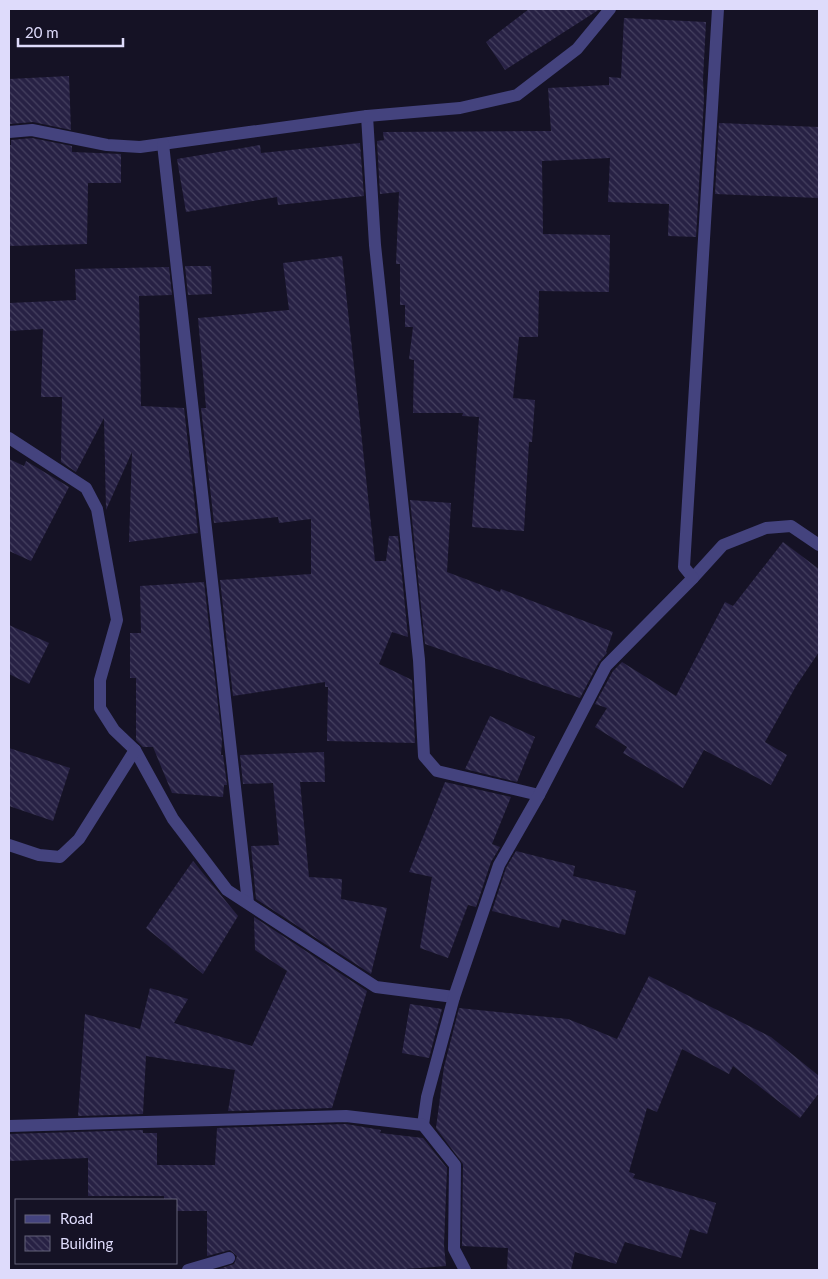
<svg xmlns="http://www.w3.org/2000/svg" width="828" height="1279" font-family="Lato,sans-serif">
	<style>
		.building { fill: url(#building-back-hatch) }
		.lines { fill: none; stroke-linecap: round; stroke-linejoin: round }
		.minor { stroke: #44437e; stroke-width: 12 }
	</style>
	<defs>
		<pattern id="building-back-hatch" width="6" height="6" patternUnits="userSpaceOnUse" patternTransform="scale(1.25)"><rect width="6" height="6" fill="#272144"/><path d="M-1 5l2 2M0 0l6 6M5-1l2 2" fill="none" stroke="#464160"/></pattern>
	</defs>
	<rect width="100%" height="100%" fill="#151225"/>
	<g class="building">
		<polygon points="529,9 600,9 505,70 486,42"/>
		<polygon points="624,18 706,22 703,79 704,99 696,237 668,236 669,204 608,202 610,158 542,161 543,234 610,235 609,292 539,291 538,337 519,337 513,398 535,400 532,442 529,442 524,531 472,527 479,417 462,416 463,413 413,413 414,360 409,359 413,327 405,327 405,305 400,305 400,264 396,264 399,192 380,194 377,141 384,140 383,132 551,131 548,88 609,85 609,77 621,78"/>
		<polygon points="69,76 71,130 33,122 10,124 9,79"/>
		<polygon points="719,123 819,127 819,198 715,194"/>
		<polygon points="32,138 72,146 72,152 121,154 121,183 88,183 87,244 9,246 9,145 11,145 11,140"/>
		<polygon points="360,143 364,196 278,205 277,197 186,212 177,159 260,145 261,153"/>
		<polygon points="342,256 375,561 386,561 389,536 398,536 408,637 392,632 379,664 412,680 415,743 327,741 328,687 325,687 325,682 233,696 220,580 311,574 311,519 279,523 278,517 214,523 201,408 206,408 198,318 289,310 283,263"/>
		<polygon points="185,266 211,266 212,294 188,295"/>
		<polygon points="169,267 172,295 139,296 141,406 184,408 198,533 129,542 132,452 106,510 104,418 76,472 61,462 62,397 41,397 43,329 9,331 9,303 76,300 75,269"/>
		<polygon points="9,459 24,466 26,461 69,487 31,561 9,551"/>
		<polygon points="410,500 451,503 447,572 500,592 501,589 613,632 606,652 607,653 599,662 580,698 425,644"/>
		<polygon points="783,542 819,569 819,652 796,686 765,742 787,755 771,785 704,750 683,788 623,753 627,747 595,727 607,708 595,704 613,671 622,662 676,696 725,602 733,606"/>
		<polygon points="204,582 222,740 221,755 223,755 227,785 224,785 223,797 172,793 153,747 143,747 136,740 136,678 130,678 130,633 141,633 140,586"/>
		<polygon points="9,625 49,643 29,684 9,674"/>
		<polygon points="490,716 535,737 517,782 465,769"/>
		<polygon points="9,748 70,768 53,821 9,806"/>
		<polygon points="324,752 325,782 300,782 309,877 342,879 341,899 387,908 371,974 256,899 251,846 279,845 273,783 243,784 240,755"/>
		<polygon points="445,782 511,797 492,844 500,847 491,862 476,907 468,905 448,958 420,948 432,877 409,872"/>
		<polygon points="516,851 575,866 573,876 636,891 625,935 562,919 559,928 492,911 506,868"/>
		<polygon points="193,861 238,916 203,974 146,928"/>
		<polygon points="254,917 367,991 332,1108 228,1111 235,1070 146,1056 143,1114 78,1116 85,1014 140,1029 150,988 188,999 174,1023 252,1046 287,971 255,950"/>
		<polygon points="649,976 771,1037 819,1076 819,1093 800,1118 733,1066 729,1074 682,1049 657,1112 647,1108 629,1172 635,1174 633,1178 716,1203 707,1234 690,1229 681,1258 625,1242 616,1264 575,1252 571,1270 507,1270 508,1248 462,1246 463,1164 436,1128 444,1067 459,1008 568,1019 617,1039"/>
		<polygon points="410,1004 442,1009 429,1058 402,1053"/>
		<polygon points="346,1124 381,1130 380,1133 423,1138 447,1168 444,1245 446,1266 393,1270 216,1270 234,1264 237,1256 230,1250 207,1256 207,1211 176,1211 176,1200 164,1200 164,1196 88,1196 88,1158 9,1161 9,1134 143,1130 143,1133 157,1133 157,1165 215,1165 217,1128"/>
	</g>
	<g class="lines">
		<g class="minor">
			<polyline points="367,116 375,245 419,660 424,756 437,771 539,795"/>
			<polyline points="9,132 32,130 107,145 140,147 367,116 460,108 517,95 577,49 610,9"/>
			<polyline points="163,144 248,903"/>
			<polyline points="9,438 86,488 97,509 117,620 100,680 100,708 114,730 135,750 173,819 227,890 376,987 454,997"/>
			<polyline points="693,578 723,545 766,528 791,526 819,545"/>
			<polyline points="9,845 39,855 60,857 79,839 135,750"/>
			<polyline points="423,1125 427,1097 454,997 499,865 539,795 606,666 693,578 684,567 718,9"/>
			<polyline points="9,1126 346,1116 423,1125 455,1165 454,1249 465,1270"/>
			<polyline points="188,1270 229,1258"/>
		</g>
	</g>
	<rect width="828" height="1279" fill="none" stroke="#dedbfb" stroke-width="20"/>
	<rect x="15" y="1199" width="162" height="65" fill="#151225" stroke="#65627b"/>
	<rect x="25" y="1215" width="25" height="8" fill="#44437e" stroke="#65627b"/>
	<text x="60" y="1224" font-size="15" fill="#dedbfb">Road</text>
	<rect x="25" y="1236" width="25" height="15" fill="url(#building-back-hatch)" stroke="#65627b"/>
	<text x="60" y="1249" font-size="15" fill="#dedbfb">Building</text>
	<path d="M18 38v8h105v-8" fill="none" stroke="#dedbfb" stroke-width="2.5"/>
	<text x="25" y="38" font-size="15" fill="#dedbfb" stroke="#151225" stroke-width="4" paint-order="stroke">20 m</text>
</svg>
